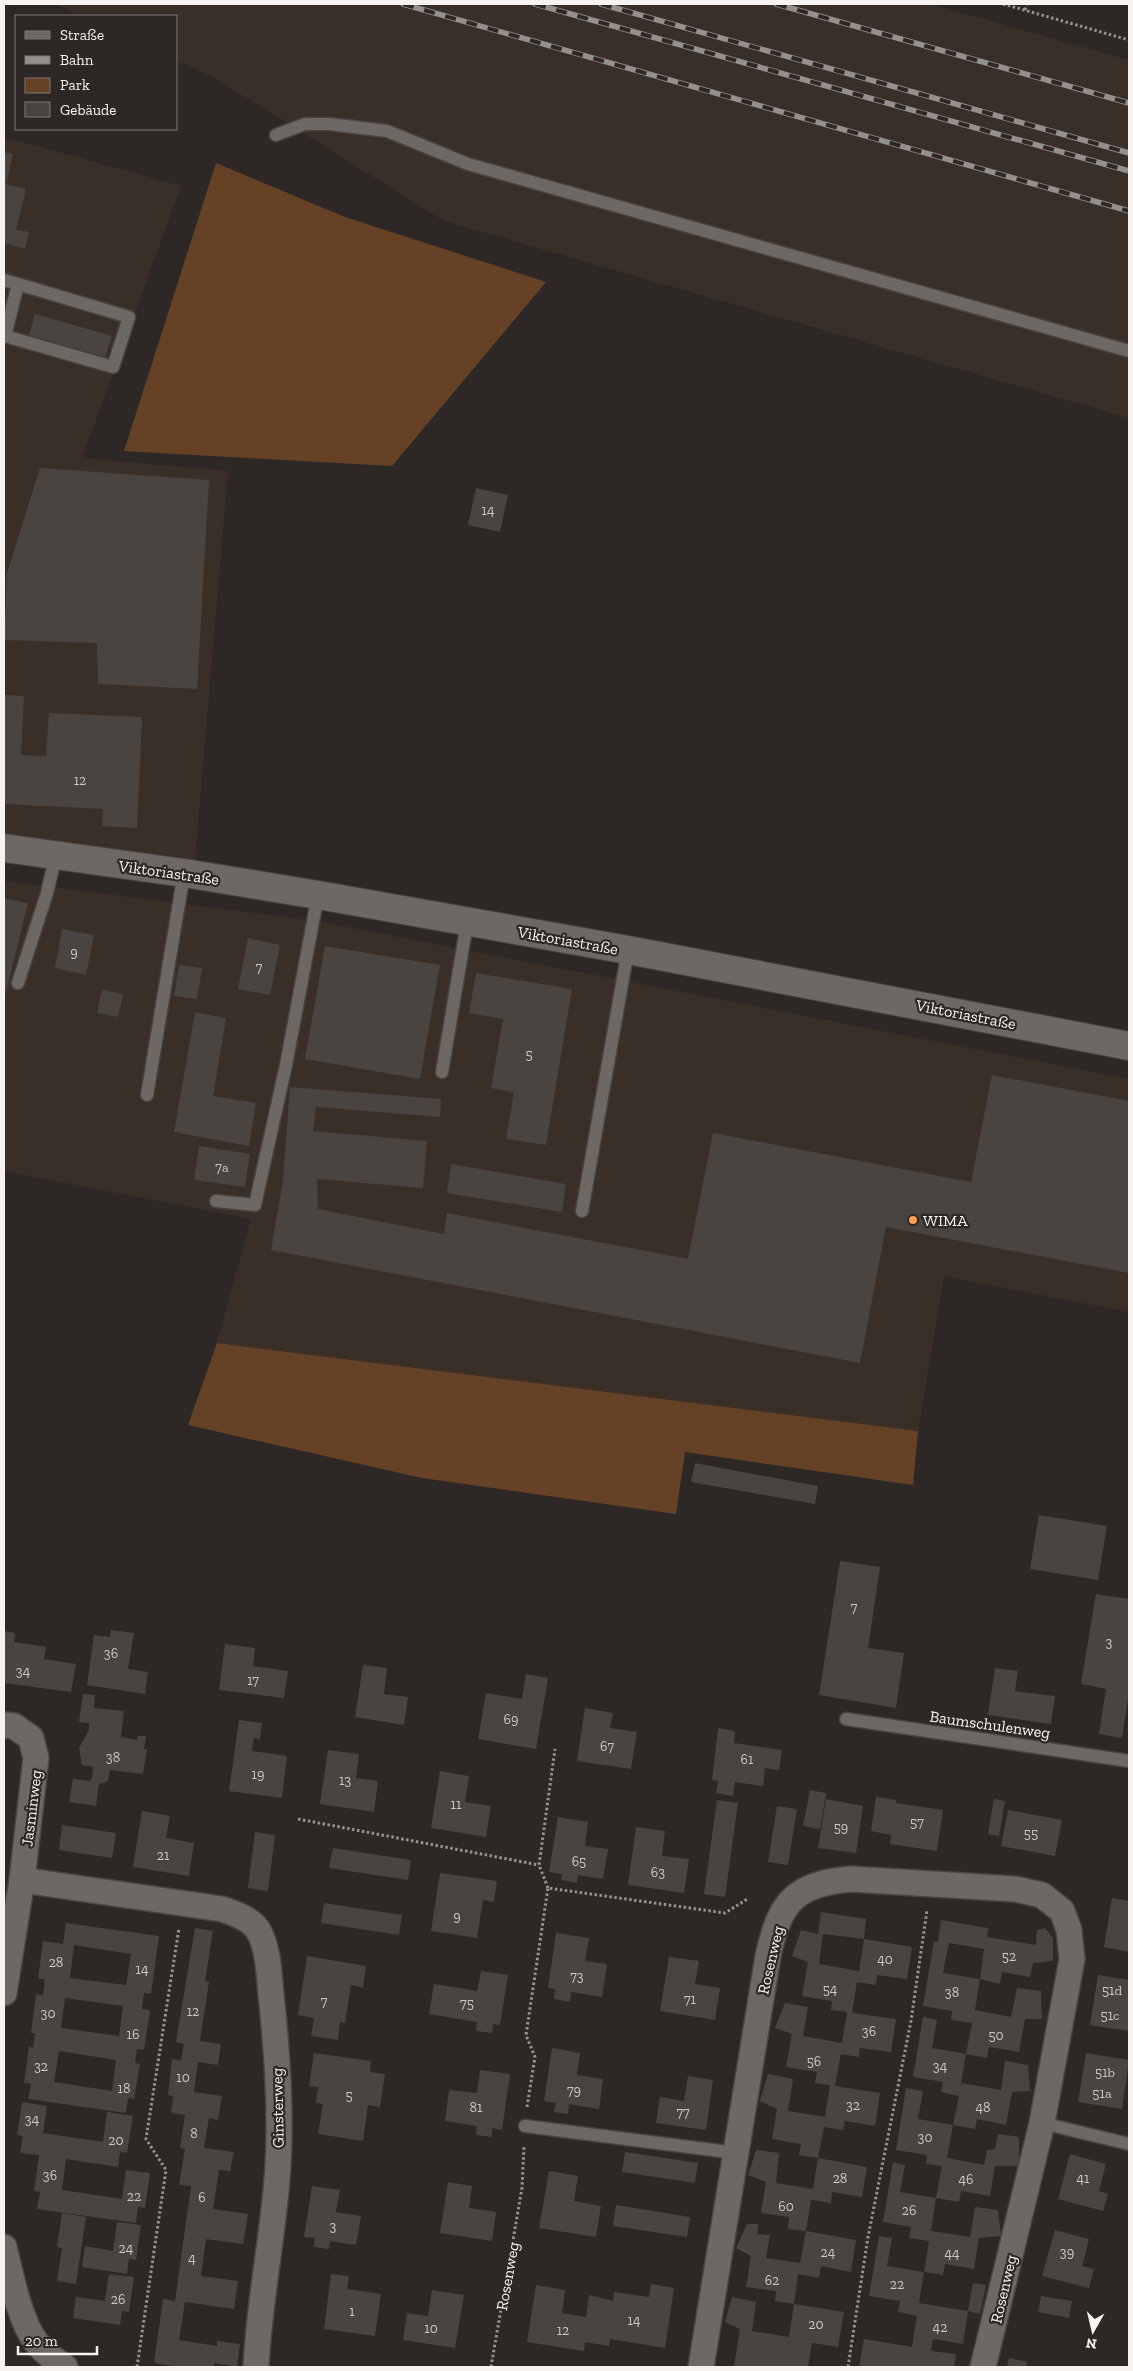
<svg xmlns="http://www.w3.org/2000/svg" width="1133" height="2371" font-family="'Zilla Slab',serif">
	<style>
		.built { fill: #392f27 }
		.green { fill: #654226 }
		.building { fill: #494440; fill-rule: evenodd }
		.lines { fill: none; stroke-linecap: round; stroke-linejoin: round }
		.lane-casing { stroke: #474340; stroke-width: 15 }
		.street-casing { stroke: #474340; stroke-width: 28 }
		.secondary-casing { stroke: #474340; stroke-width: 30 }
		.path { stroke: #979290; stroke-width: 3; stroke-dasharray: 2.5 2.5; stroke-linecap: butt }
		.lane { stroke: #6d6864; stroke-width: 12 }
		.street { stroke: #6d6864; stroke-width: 25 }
		.secondary { stroke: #6d6864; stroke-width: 28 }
		.rail-casing { stroke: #94908d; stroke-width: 5.5 }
		.rail { stroke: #2d2825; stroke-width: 4; stroke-dasharray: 11; stroke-linecap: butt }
		.poi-dot { fill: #fb9e51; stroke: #2d2825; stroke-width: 2 }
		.labels { text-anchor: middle; stroke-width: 4.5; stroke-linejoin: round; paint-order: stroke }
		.number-label { font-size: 14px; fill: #ccc7c5 }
		.street-label { font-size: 16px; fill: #f7f3f1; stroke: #2d2825 }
		.poi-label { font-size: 16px; fill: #f7f3f1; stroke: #2d2825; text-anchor: start }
	</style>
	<rect width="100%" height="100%" fill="#2d2825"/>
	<g class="built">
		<polygon points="54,4 930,4 1129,60 1129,418 444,221 218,80 176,60 176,16 81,16"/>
		<polygon points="4,137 181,186 82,458 228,471 195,859 4,837"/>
		<polygon points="4,881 316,921 1129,1079 1129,1312 944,1276 918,1431 217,1343 251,1219 4,1171"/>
	</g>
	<g class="green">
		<polygon points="216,163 345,217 546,282 392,466 124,451"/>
		<polygon points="217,1343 918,1431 913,1485 685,1452 676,1514 422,1478 188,1425"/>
	</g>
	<g class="building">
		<polygon points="4,152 13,154 6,184 26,189 16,230 29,232 25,249 4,243"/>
		<polygon points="35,314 112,336 105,357 29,335"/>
		<polygon points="40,468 209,480 197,689 98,684 97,643 4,640 7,573"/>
		<polygon points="476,488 508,495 500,532 468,525"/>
		<polygon points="4,695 24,696 21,755 46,756 49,713 142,717 137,828 102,826 103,809 4,804"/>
		<polygon points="4,898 28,903 4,1000"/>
		<polygon points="62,929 94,935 86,975 55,968"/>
		<polygon points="248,938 280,945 270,995 238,989"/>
		<polygon points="325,946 440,965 420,1079 305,1059"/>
		<polygon points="179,965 202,968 197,999 174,996"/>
		<polygon points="476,973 572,989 546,1145 506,1139 514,1092 491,1088 503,1019 469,1013"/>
		<polygon points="102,990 123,994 118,1017 97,1013"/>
		<polygon points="195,1012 226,1018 213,1096 256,1103 249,1146 174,1132"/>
		<polygon points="992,1075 1129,1101 1129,1273 886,1227 860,1363 271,1250 283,1180 290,1087 441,1099 440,1117 316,1107 313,1131 427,1141 423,1188 317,1179 318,1209 444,1234 447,1213 688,1259 713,1133 971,1182"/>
		<polygon points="199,1146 250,1154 245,1187 194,1180"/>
		<polygon points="451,1164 566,1184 562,1212 447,1193"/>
		<polygon points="695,1463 818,1486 815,1504 691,1482"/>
		<polygon points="1039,1515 1107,1526 1098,1580 1030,1569"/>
		<polygon points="840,1561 880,1567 868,1648 904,1653 896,1708 819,1695"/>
		<polygon points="1096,1594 1129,1599 1129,1692 1122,1738 1099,1734 1106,1689 1081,1684"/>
		<polygon points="111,1630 134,1633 128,1669 148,1672 145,1694 87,1685 94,1635 110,1637"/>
		<polygon points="4,1631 15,1633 14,1642 46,1647 44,1659 76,1664 71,1692 4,1683"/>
		<polygon points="225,1644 255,1648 253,1666 288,1671 284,1698 219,1690"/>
		<polygon points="363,1665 387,1668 384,1694 408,1697 404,1725 355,1717"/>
		<polygon points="995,1668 1018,1671 1015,1691 1055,1696 1051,1724 988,1715"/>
		<polygon points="526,1674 548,1678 536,1749 478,1739 486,1693 522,1699"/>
		<polygon points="83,1694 95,1695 94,1708 124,1711 121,1737 137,1740 138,1736 146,1736 144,1749 147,1749 143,1774 110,1770 108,1781 99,1784 96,1806 69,1802 73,1779 90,1781 92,1777 93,1767 82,1765 79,1748 89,1730 89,1723 79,1722"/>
		<polygon points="585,1708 613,1713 610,1728 637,1732 631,1769 577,1761"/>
		<polygon points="239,1720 262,1723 260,1739 254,1738 252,1751 287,1756 282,1798 229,1791"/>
		<polygon points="718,1728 735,1731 734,1743 782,1750 779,1770 765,1768 763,1786 735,1782 733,1796 716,1793 718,1781 712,1780"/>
		<polygon points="328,1750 359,1754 356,1778 378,1781 374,1812 320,1804"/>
		<polygon points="440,1771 469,1776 465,1802 491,1806 486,1837 431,1828"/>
		<polygon points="810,1790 826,1793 820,1829 803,1826"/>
		<polygon points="876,1797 896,1800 896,1803 943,1810 937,1851 890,1844 891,1835 871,1831"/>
		<polygon points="826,1799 863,1806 856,1853 818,1848"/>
		<polygon points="994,1799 1005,1801 999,1836 988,1834"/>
		<polygon points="717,1800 738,1803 725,1897 704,1894"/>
		<polygon points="777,1806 797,1809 788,1865 768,1862"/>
		<polygon points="1008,1810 1062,1820 1055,1856 1001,1846"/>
		<polygon points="142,1811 170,1816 166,1838 194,1843 189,1876 133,1867"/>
		<polygon points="558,1817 588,1822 585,1846 608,1849 603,1879 578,1875 577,1883 561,1880 562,1874 549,1872"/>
		<polygon points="62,1825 116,1833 112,1858 59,1850"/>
		<polygon points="636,1827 665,1831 662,1856 689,1859 684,1893 628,1885"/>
		<polygon points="255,1832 275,1835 268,1891 248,1888"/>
		<polygon points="333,1848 411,1860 408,1880 329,1868"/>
		<polygon points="440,1873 497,1881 494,1902 483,1900 477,1938 431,1931"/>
		<polygon points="1112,1898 1129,1901 1129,1952 1104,1947"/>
		<polygon points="324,1903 402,1915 399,1935 321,1923"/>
		<polygon points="821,1912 866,1919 864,1939 823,1934 819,1964 859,1971 864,1939 912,1947 907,1979 877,1975 876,1985 857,1982 852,2013 896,2019 891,2052 860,2048 859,2057 841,2054 835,2086 880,2093 875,2126 845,2121 843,2130 824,2127 818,2158 799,2155 801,2144 772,2139 777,2109 760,2101 768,2074 793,2079 788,2111 825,2117 830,2085 815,2083 817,2072 786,2067 792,2034 775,2028 785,2003 808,2007 803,2036 842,2043 847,2012 831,2010 832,2001 802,1996 808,1962 792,1956 801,1930 818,1934"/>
		<polygon points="941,1920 988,1928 987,1937 1036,1945 1037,1930 1045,1928 1053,1938 1053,1961 1033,1963 1030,1977 1002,1972 1000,1984 980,1979 984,1949 949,1943 943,1973 980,1979 975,2010 1011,2017 1017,1988 1041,1991 1042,2019 1025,2019 1019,2052 989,2047 987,2058 966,2054 961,2083 1001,2090 1005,2061 1028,2065 1030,2091 1012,2092 1006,2125 977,2119 975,2129 953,2125 959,2096 941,2092 943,2082 913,2077 923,2017 937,2020 932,2048 966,2054 972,2023 951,2020 952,2011 923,2006 934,1941 938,1942"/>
		<path d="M66,1923L159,1936L151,1994L144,1993L142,2009L150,2010L144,2050L137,2049L135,2063L140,2064L134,2099L128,2098L126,2113L28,2099L31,2084L24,2083L29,2046L33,2048L35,2033H31L36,1994L43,1995L45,1979H38L43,1941L63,1944ZM74,1945L131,1954L126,1985L70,1978ZM65,1998L123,2006L119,2036L61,2028ZM59,2051L116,2060L112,2091L54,2082Z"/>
		<polygon points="195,1928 213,1931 205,1981 209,1982 200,2041 221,2044 218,2065 198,2062 194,2092 222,2096 218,2120 209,2118 204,2148 234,2152 230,2171 219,2170 213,2209 248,2214 243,2244 206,2239 201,2276 238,2281 234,2309 185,2302 179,2340 217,2346 217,2341 240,2344 237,2367 214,2363 214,2367 179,2367 154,2363 163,2299 175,2301 191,2186 179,2185 185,2149 180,2148 185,2115 171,2113 173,2096 168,2095 172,2059 181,2060 184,2044 176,2042"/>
		<polygon points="556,1933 589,1938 585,1961 607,1964 602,1997 571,1992 570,2002 554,1999 555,1989 548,1988"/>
		<polygon points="307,1956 366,1966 363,1988 351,1985 345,2023 340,2022 338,2040 311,2036 314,2018 298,2015"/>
		<polygon points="669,1957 699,1961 695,1984 720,1988 715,2020 660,2011"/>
		<polygon points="481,1971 508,1975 500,2025 493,2024 492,2033 476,2031 477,2022 429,2014 434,1984 477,1991"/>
		<polygon points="1098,1975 1129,1980 1129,2031 1090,2025"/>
		<polygon points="552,2048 580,2053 577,2075 603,2079 599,2109 569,2104 568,2114 554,2112 556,2103 544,2101"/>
		<polygon points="314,2053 371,2061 370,2072 385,2074 380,2107 368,2105 363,2141 318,2134 323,2104 316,2103 318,2087 309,2086"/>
		<polygon points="1086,2053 1129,2060 1122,2109 1078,2102"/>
		<polygon points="480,2070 510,2074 502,2130 492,2128 492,2137 476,2135 477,2126 445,2121 449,2090 477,2093"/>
		<polygon points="688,2076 713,2080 706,2130 656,2123 660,2097 684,2101"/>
		<polygon points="906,2088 923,2091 918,2119 953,2125 947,2158 984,2165 987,2150 995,2149 998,2134 1019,2137 1019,2166 995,2166 990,2196 961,2191 959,2202 936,2198 942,2166 926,2164 927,2155 896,2150"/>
		<polygon points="22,2102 47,2106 43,2133 103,2142 107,2112 133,2116 127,2153 120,2152 118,2167 66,2159 62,2190 122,2199 126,2170 150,2173 145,2208 138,2207 136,2223 37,2209 40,2192 34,2191 39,2155 20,2153 23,2136 17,2135"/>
		<polygon points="756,2150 779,2153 776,2183 813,2189 818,2158 867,2167 862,2197 832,2192 831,2203 811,2200 806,2231 856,2240 851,2272 821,2266 819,2278 798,2274 794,2304 775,2301 776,2291 746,2287 751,2256 736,2248 747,2224 758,2224 757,2234 770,2235 766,2258 800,2263 806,2231 788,2229 789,2217 761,2213 766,2182 748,2175"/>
		<polygon points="625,2152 698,2163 695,2183 622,2172"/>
		<polygon points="1070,2154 1106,2164 1099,2191 1108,2194 1103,2211 1058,2199"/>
		<polygon points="893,2162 905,2165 900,2192 936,2198 931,2231 970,2237 975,2207 998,2210 1001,2236 979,2238 974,2269 945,2264 943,2275 924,2272 929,2241 909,2238 911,2227 883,2222"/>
		<polygon points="549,2171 578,2176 574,2201 601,2206 596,2237 539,2228"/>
		<polygon points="448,2182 472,2186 469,2208 496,2212 492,2241 440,2233"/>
		<polygon points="312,2186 340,2190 336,2212 361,2216 356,2245 330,2241 329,2249 314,2247 315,2238 304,2237"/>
		<polygon points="616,2205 690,2217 687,2237 613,2226"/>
		<polygon points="62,2213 86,2217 76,2284 57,2281 62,2248 57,2247"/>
		<polygon points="117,2222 141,2225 136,2260 129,2259 127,2274 82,2267 85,2246 113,2251"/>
		<polygon points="1055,2230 1089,2239 1082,2266 1094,2269 1089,2288 1042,2276"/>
		<polygon points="879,2236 892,2238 887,2266 924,2272 919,2303 968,2311 963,2344 933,2339 931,2351 956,2354 954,2367 859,2367 864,2339 912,2347 917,2316 898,2312 900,2301 869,2296"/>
		<polygon points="109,2274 134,2277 129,2312 122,2311 120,2325 73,2318 76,2297 105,2301"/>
		<polygon points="331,2274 349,2276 347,2289 381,2294 375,2336 324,2329"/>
		<polygon points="973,2283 986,2285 980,2314 968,2311"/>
		<polygon points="651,2284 674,2288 665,2348 610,2339 609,2346 585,2342 584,2351 527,2342 536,2285 565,2290 562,2313 586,2317 589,2295 613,2301 614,2292 649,2297"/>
		<polygon points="432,2290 464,2295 455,2348 403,2340 407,2313 428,2316"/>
		<polygon points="1041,2296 1072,2301 1069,2318 1038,2312"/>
		<polygon points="732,2297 756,2302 752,2331 789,2337 794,2304 844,2312 838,2347 812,2343 808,2367 734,2367 740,2329 725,2322"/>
		<polygon points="1009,2358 1027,2362 1026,2367 1007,2367"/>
	</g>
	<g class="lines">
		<g class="lane-casing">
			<g id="lane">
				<polyline points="276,135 305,124 329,124 387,131 468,164 1129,351"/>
				<polyline points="4,280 18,284 129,317 113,367 5,336 18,284"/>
				<polyline points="18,983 47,893 56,855"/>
				<polyline points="442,1072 467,923"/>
				<polyline points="147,1095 184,873"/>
				<polyline points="216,1201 255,1205 286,1065 318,895"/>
				<polyline points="582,1211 628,950"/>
				<polyline points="846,1719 1129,1761"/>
				<polyline points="1042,2123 1129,2144"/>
				<polyline points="525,2126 736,2153"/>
			</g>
		</g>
		<g class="street-casing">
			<g id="street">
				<polyline points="4,1725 14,1726 31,1738 36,1758 22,1880 4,1993"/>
				<path d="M22,1880L222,1909C234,1913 251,1919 258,1930C270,1951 269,1981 272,2004C278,2062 282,2121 277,2179C272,2242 259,2304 256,2367"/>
				<path d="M4,2247C11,2275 19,2319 36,2342C44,2352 54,2360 65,2367"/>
				<path d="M701,2367L768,1956C780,1903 793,1884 851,1879L1015,1889L1042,1895L1062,1911L1069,1930L1072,1959L1042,2123L983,2367"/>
			</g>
		</g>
		<g class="secondary-casing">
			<polyline id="secondary" points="4,848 184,873 318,895 628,950 1129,1046"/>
		</g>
		<g class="path">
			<polyline points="1003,4 1129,40"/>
			<polyline points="1025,10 1027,4"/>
			<polyline points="298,1819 539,1865"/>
			<polyline points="548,1888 539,1865 555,1749"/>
			<polyline points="527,2107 535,2057 526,2035 548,1888 725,1913 749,1898"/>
			<polyline points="137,2367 166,2170 146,2139 179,1928"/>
			<polyline points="491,2367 522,2188 524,2146"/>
			<polyline points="848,2367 868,2237 911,2021 927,1910"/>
		</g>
		<use href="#lane" class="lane"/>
		<use href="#street" class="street"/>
		<use href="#secondary" class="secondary"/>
		<g class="rail-casing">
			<g id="rail">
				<polyline points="403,4 1129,211"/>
				<polyline points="535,4 1129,171"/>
				<polyline points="601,4 1129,153"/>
				<polyline points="776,4 1129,103"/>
			</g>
		</g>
		<use href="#rail" class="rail"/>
	</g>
	<circle class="poi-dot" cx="913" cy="1220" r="5"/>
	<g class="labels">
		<g class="number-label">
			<text x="488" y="515">14</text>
			<text x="80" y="785">12</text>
			<text x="74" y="957">9</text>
			<text x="259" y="972">7</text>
			<text x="529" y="1059">5</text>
			<text x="222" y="1172">7a</text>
			<text x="854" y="1612">7</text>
			<text x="1109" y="1647">3</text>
			<text x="111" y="1658">36</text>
			<text x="23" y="1676">34</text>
			<text x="253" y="1685">17</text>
			<text x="511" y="1724">69</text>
			<text x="607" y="1751">67</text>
			<text x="113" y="1762">38</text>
			<text x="747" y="1764">61</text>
			<text x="258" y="1779">19</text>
			<text x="345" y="1785">13</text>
			<text x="456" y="1809">11</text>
			<text x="917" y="1827">57</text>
			<text x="841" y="1832">59</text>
			<text x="1031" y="1838">55</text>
			<text x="163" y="1860">21</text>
			<text x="579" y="1866">65</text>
			<text x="658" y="1877">63</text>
			<text x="457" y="1921">9</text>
			<text x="1009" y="1961">52</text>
			<text x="885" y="1964">40</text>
			<text x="56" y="1967">28</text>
			<text x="142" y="1974">14</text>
			<text x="577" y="1981">73</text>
			<text x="830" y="1994">54</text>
			<text x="1112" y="1995">51d</text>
			<text x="952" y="1997">38</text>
			<text x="690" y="2004">71</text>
			<text x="324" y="2006">7</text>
			<text x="467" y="2008">75</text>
			<text x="193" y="2016">12</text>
			<text x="48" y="2018">30</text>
			<text x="1110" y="2020">51c</text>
			<text x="869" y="2036">36</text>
			<text x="133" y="2039">16</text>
			<text x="996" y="2040">50</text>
			<text x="814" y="2066">56</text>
			<text x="41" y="2071">32</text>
			<text x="940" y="2071">34</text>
			<text x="1105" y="2077">51b</text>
			<text x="183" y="2082">10</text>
			<text x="124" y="2093">18</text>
			<text x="574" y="2095">79</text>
			<text x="1102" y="2098">51a</text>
			<text x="349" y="2100">5</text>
			<text x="853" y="2110">32</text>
			<text x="476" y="2112">81</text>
			<text x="983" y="2112">48</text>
			<text x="683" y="2117">77</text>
			<text x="32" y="2124">34</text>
			<text x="194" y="2138">8</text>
			<text x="925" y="2142">30</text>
			<text x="116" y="2145">20</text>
			<text x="50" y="2180">36</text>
			<text x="840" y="2183">28</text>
			<text x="1083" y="2183">41</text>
			<text x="966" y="2184">46</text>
			<text x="134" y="2201">22</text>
			<text x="202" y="2202">6</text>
			<text x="786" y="2211">60</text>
			<text x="909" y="2215">26</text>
			<text x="333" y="2231">3</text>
			<text x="126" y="2253">24</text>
			<text x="828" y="2257">24</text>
			<text x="1067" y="2257">39</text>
			<text x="952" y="2258">44</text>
			<text x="192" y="2263">4</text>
			<text x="772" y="2285">62</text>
			<text x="897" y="2289">22</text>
			<text x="118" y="2304">26</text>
			<text x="352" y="2316">1</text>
			<text x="634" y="2325">14</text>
			<text x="816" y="2329">20</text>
			<text x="940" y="2332">42</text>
			<text x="431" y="2333">10</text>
			<text x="563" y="2335">12</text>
		</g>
		<g class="street-label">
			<text transform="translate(169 872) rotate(8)" y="6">Viktoriastraße</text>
			<text transform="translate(568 940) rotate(10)" y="6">Viktoriastraße</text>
			<text transform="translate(966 1014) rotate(11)" y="6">Viktoriastraße</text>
			<text transform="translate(990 1724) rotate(8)" y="6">Baumschulenweg</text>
			<text transform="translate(31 1808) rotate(-83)" y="6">Jasminweg</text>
			<text transform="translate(770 1960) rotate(-77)" y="6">Rosenweg</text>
			<text transform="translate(277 2108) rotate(-91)" y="6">Ginsterweg</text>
			<text transform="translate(507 2276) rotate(-80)" y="6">Rosenweg</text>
			<text transform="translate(1003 2289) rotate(-77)" y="6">Rosenweg</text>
		</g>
		<g class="poi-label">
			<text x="923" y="1226">WIMA</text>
		</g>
	</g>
	<rect width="1133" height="2371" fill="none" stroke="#f7f3f1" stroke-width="10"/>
	<rect x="15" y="15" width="162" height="115" fill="#2d2825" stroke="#7e7977"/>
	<rect x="25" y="31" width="25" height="8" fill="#6d6864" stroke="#7e7977"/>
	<text x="60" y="40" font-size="15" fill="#f7f3f1">Straße</text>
	<rect x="25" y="56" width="25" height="8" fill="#94908d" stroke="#7e7977"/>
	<text x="60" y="65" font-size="15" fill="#f7f3f1">Bahn</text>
	<rect x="25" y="78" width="25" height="15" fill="#654226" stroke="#7e7977"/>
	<text x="60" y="90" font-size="15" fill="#f7f3f1">Park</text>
	<rect x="25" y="102" width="25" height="15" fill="#494440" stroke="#7e7977"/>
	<text x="60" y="115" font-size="15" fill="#f7f3f1">Gebäude</text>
	<g transform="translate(1093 2331) rotate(188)" stroke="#2d2825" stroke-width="4" paint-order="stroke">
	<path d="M0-4L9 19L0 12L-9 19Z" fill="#f7f3f1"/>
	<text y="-8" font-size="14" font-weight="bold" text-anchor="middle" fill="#f7f3f1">N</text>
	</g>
	<path d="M18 2346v8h79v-8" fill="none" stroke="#f7f3f1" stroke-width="2.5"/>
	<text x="25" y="2346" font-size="15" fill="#f7f3f1" stroke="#2d2825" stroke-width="4" paint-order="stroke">20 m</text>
</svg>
